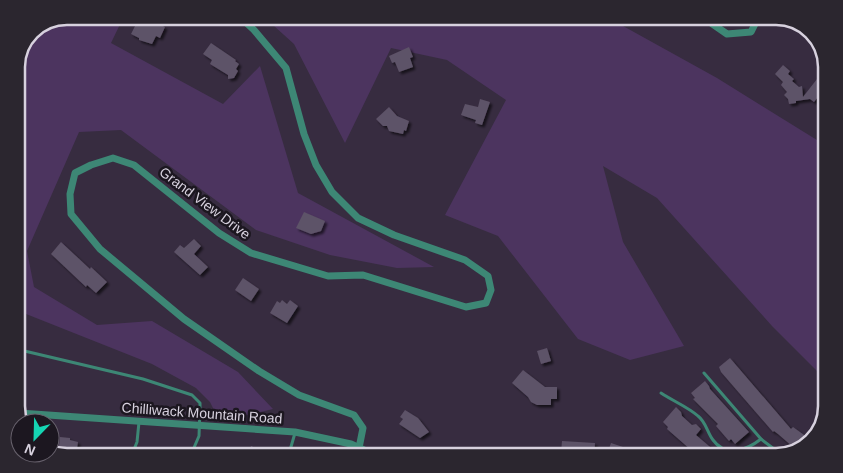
<svg xmlns="http://www.w3.org/2000/svg" width="843" height="473" font-family="Arial,sans-serif">
	<style>
		.green { fill: #4c345f }
		.building { fill: #5d5267; filter: url(#shadow) }
		.lines { fill: none; stroke-linecap: round; stroke-linejoin: round }
		.lane { stroke: #3d8775; stroke-width: 3 }
		.street { stroke: #3d8775; stroke-width: 7 }
		.labels { text-anchor: middle; stroke-width: 5; stroke-linejoin: round; paint-order: stroke }
		.street-label { font-size: 14px; fill: #d7d1de; stroke: #1c1720 }
		.rim { fill: none; stroke: #d7d1de; stroke-width: 2.5 }
	</style>
	<defs>
		<filter id="shadow"><feDropShadow dx="2.5" dy="2.5" stdDeviation="1" flood-color="#0009"/></filter>
	</defs>
	<rect width="100%" height="100%" fill="#372c40"/>
	<g class="green">
		<polygon points="67,16 124,16 111,43 223,104 260,66 298,193 434,267 397,268 330,255 256,230 121,130 79,132 27,251 34,287 97,325 152,321 238,372 273,409 243,416 216,414 210,402 196,388 152,364 16,310 16,64 31,31"/>
		<polygon points="263,16 605,16 717,78 825,145 821,375 772,326 657,198 603,166 623,242 684,346 630,360 578,339 498,236 445,215 506,100 447,60 391,48 345,143 294,44"/>
	</g>
	<g class="building">
		<polygon points="141,19 150,23 151,20 165,27 160,38 156,36 152,44 139,40 139,38 131,34 138,20"/>
		<polygon points="211,43 236,60 235,61 239,64 236,69 238,71 234,78 228,79 228,75 210,64 212,60 203,54"/>
		<polygon points="409,47 413,57 410,58 413,67 399,72 395,62 392,63 389,56"/>
		<polygon points="783,65 790,71 788,74 794,79 792,81 799,87 802,86 803,97 817,79 826,87 814,102 810,99 796,101 796,103 789,104 788,99 784,95 787,92 781,85 783,82 775,74"/>
		<polygon points="480,99 490,102 482,125 475,123 476,120 461,115 465,104 478,107"/>
		<polygon points="389,107 397,116 409,121 406,131 404,130 403,134 389,131 387,126 383,126 376,119"/>
		<polygon points="304,212 325,221 321,231 311,234 296,228"/>
		<polygon points="194,239 201,246 194,254 208,267 200,275 174,252 180,245 184,248"/>
		<polygon points="61,242 90,269 91,267 107,282 96,293 87,285 86,287 51,254"/>
		<polygon points="243,278 259,289 251,301 235,290"/>
		<polygon points="282,300 287,304 290,300 298,306 287,323 270,313 277,301 280,303"/>
		<polygon points="547,348 551,361 541,364 537,351"/>
		<polygon points="730,358 791,429 793,427 811,440 801,450 799,450 793,447 778,434 774,431 773,432 721,372 719,367"/>
		<polygon points="523,370 545,387 557,387 557,399 551,399 551,405 537,405 531,402 528,397 512,383"/>
		<polygon points="705,381 709,386 710,389 749,432 735,444 731,439 729,441 716,426 718,424 693,399 695,398 691,393"/>
		<polygon points="676,407 681,412 682,416 692,425 696,424 701,429 696,435 722,457 699,457 667,429 668,427 663,422"/>
		<polygon points="405,410 418,418 429,432 420,438 399,424 403,419 400,417"/>
		<polygon points="60,437 70,438 70,440 78,442 76,455 63,453 65,447 59,446"/>
		<polygon points="562,441 595,443 594,457 561,453"/>
		<polygon points="611,443 623,447 619,457 607,454"/>
		<polygon points="251,446 276,457 250,457 251,454 249,452"/>
	</g>
	<g class="lines">
		<g class="lane">
			<polyline points="16,349 143,379 192,395 200,403 200,407 199,436 190,457"/>
			<polyline points="704,373 761,439 782,455"/>
			<path d="M661,393C673,401 688,407 698,416C706,422 707,432 713,440C726,458 747,450 761,439"/>
			<polyline points="131,457 137,442 139,422"/>
			<polyline points="288,457 295,433"/>
		</g>
		<g class="street">
			<polyline points="239,16 254,30 286,68 304,134 316,165 332,192 358,218 394,235 465,260 488,276 491,290 486,303 466,307 363,275 328,276 251,253 219,233 134,165 113,158 91,165 75,173 70,194 71,214 100,249 184,319 259,371 299,395 354,415 363,428 359,448"/>
			<polyline points="701,16 727,34 751,32 759,16"/>
			<polyline points="19,413 295,432 351,444 379,457"/>
		</g>
	</g>
	<g class="labels">
		<g class="street-label">
			<text transform="translate(205 203) rotate(37)" y="5">Grand View Drive</text>
			<text transform="translate(202 413) rotate(4)" y="5">Chilliwack Mountain Road</text>
		</g>
	</g>
	<path d="M0 0H843V473H0ZM67 25H776A42 42 0 0 1 818 67V406A42 42 0 0 1 776 448H67A42 42 0 0 1 25 406V67A42 42 0 0 1 67 25Z" fill="#2b262f" fill-rule="evenodd"/>
	<path class="rim" d="M67 25H776A42 42 0 0 1 818 67V406A42 42 0 0 1 776 448H67A42 42 0 0 1 25 406V67A42 42 0 0 1 67 25Z"/>
	<g transform="translate(35 438) rotate(203)"><circle r="24" fill="#1c1720" stroke="#67616c"/>
	<path d="M0-4L9 19L0 12L-9 19Z" fill="#15d5b3"/>
	<text y="-8" font-size="14" font-weight="bold" text-anchor="middle" fill="#d7d1de">N</text>
	</g>
</svg>
